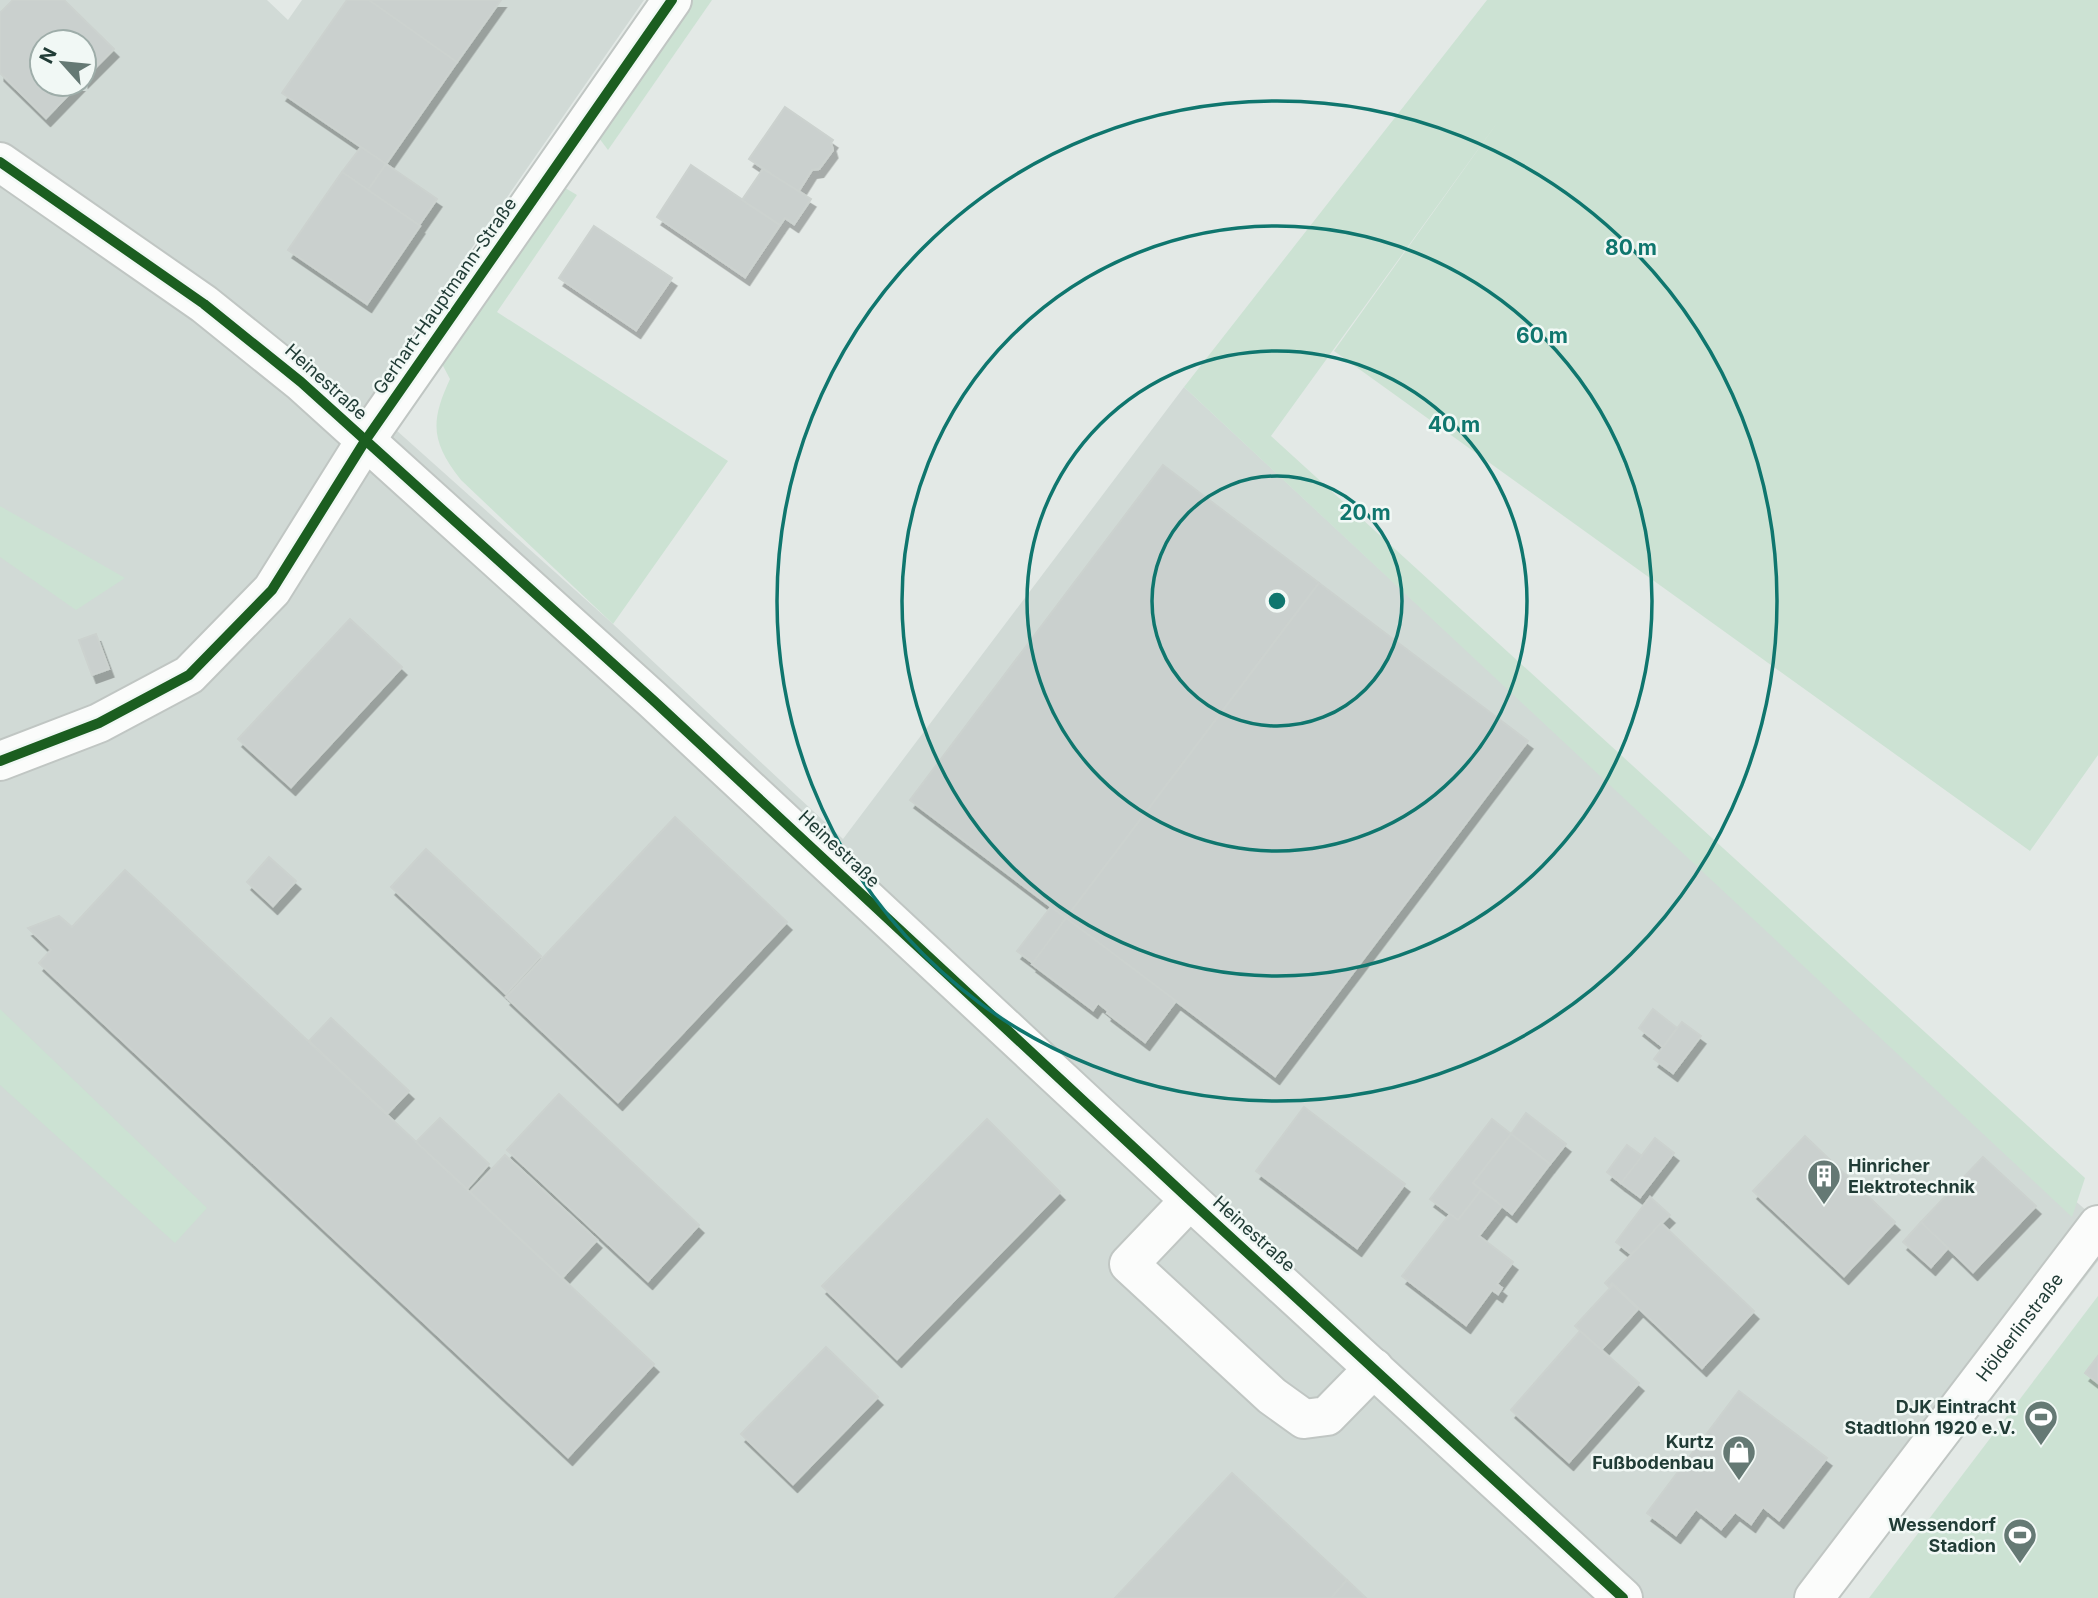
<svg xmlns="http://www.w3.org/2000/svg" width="2098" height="1598" font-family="Inter,sans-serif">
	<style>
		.built { fill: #d1dad6; fill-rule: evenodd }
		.green { fill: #cce2d3 }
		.building { fill: #cad0ce; stroke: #ccd2cf; stroke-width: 2; filter: url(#shadow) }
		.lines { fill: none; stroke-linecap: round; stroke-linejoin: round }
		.minor-casing { stroke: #c0c6c3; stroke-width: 42 }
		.minor { stroke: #fbfcfb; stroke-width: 38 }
		.cycleway-casing { stroke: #f1f8f5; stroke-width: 15 }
		.cycleway { stroke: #1b5e20; stroke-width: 10 }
		.ring { fill: none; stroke: #0f766e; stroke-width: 3.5 }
		.labels { text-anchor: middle; stroke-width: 5; stroke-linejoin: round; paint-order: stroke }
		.street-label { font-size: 18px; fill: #213c36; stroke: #f1f8f5 }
		.poi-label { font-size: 18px; font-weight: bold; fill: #213c36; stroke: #f1f8f5; text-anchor: end }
		.centre { fill: #0f766e; stroke: #f1f8f5; stroke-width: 3.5 }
		.ring-label { font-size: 21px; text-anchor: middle; font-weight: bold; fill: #0f766e; stroke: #f1f8f5; stroke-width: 5; stroke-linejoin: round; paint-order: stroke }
	</style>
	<defs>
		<filter id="shadow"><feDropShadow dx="4.5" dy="8" stdDeviation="0" flood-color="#0004"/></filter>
	</defs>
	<rect width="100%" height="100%" fill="#e3e9e6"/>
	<path class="built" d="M0,0H267L288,20L302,0H644L412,334L367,404L613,624L843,839L1184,387L1684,853L2098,1221V1261L1839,1598H0ZM42,42H84V84H42Z"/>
	<g class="green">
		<polygon points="683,0 712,0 608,150 593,130"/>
		<polygon points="1487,0 2098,0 2098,755 2030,851 1334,351 1500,119 1271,436 2085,1178 2072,1217 1184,387"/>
		<path d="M555,182L577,195L497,312L728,461L613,624L461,480C431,442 430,422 450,379L442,364Z"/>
		<polygon points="0,506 125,578 76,610 0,557"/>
		<polygon points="0,1009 207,1208 175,1243 0,1085"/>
		<polygon points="2098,1296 2098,1598 1869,1598"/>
	</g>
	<g class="building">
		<polygon points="13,0 64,0 114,49 84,79 84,42 42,42 42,84 79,84 46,118 0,73 0,13"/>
		<polygon points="347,0 369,0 457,62 386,164 282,93"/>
		<polygon points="369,0 501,0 457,62"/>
		<polygon points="785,107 833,140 831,143 833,150 819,169 812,170 798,192 749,159"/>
		<polygon points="361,147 386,164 368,190 342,172"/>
		<polygon points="386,164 437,199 419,225 368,190"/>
		<polygon points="691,165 780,225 745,277 657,217"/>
		<polygon points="763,169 811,199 794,224 785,218 780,225 742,200"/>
		<polygon points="342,172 420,226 367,304 288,250"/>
		<polygon points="594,226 672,278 636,330 559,278"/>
		<polygon points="1163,465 1319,583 1066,918 910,800"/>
		<polygon points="1319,583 1528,741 1275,1076 1066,918"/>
		<polygon points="350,619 402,667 291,787 238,739"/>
		<polygon points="96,634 109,669 92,675 79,640"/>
		<polygon points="675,817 787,922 618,1102 506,997"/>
		<polygon points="426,849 541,956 506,994 391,887"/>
		<polygon points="269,857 296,881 273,906 247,882"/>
		<polygon points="125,870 654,1364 568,1457 39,963 51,950 28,928 59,916 72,927"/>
		<polygon points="1051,907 1066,918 1033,963 1017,951"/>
		<polygon points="1066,918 1176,1001 1145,1042 1107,1013 1108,1011 1098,1003 1093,1010 1032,964"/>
		<polygon points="1653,1009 1677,1028 1663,1047 1639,1028"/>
		<polygon points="331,1018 409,1091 387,1114 309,1041"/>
		<polygon points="1682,1022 1701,1036 1673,1073 1654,1059"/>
		<polygon points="559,1094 699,1225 648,1281 507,1150"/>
		<polygon points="1304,1107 1405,1184 1357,1248 1256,1171"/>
		<polygon points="1526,1113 1566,1144 1550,1164 1511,1134"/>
		<polygon points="440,1118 489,1164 467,1189 416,1142"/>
		<polygon points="987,1119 1060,1192 897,1359 822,1286"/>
		<polygon points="1492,1119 1511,1134 1473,1183 1481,1190 1458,1220 1430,1199"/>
		<polygon points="1511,1134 1550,1164 1512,1214 1473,1183"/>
		<polygon points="1805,1136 1895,1222 1844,1276 1753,1191"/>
		<polygon points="1655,1138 1674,1153 1640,1197 1621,1183"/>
		<polygon points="1627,1145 1642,1156 1621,1183 1607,1172"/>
		<polygon points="505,1155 597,1240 562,1278 470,1192"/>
		<polygon points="1983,1157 2036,1206 1973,1272 1921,1222"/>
		<polygon points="1481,1190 1502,1206 1479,1236 1513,1262 1497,1284 1502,1288 1498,1294 1492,1290 1466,1325 1402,1276 1450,1214 1458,1220"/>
		<polygon points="1650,1197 1670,1215 1631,1254 1616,1242"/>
		<polygon points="1921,1222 1948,1248 1931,1267 1903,1242"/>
		<polygon points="1661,1223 1754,1311 1702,1368 1612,1283 1609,1287 1605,1283"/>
		<polygon points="1613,1285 1638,1309 1601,1350 1575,1326"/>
		<polygon points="1580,1331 1639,1383 1569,1462 1511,1410"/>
		<polygon points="826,1347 878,1397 793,1484 741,1434"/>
		<polygon points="2098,1356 2098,1383 2085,1373"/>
		<polygon points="1739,1391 1827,1458 1779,1520 1763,1507 1751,1524 1735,1512 1721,1529 1696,1509 1676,1535 1647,1513"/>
		<polygon points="1232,1473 1347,1580 1331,1598 1115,1598"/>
		<polygon points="1347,1580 1366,1598 1331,1598"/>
	</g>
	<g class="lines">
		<g class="minor-casing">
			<g id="minor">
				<polyline points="0,162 204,304 301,382 653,700 1190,1200 1623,1598"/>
				<polyline points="0,761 99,723 189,675 272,590 365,441 672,0"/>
				<polyline points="1190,1200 1129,1264 1272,1396 1304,1419 1327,1416 1374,1368"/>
				<path id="s1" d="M1814,1598L2098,1225"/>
			</g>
		</g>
		<use href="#minor" class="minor"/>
		<g class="cycleway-casing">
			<g id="cycleway">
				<polyline points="0,162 204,304 301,382 653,700 1190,1200 1623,1598"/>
				<polyline points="0,761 99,723 189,675 272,590 365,441 672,0"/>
			</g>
		</g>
		<use href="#cycleway" class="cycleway"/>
	</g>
	<g class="ring">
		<circle cx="1277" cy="601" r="125"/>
		<circle cx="1277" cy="601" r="250"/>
		<circle cx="1277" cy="601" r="375"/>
		<circle cx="1277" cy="601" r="500"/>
	</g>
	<defs>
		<g id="building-pin" transform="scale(1.75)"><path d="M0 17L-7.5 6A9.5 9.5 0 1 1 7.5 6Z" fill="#657974" stroke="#f1f8f5"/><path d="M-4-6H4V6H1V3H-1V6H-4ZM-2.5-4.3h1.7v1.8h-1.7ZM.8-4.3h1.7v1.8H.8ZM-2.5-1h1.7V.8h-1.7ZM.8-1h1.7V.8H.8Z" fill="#fff"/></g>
		<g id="stadium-pin" transform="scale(1.75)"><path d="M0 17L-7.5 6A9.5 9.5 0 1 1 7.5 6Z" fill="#657974" stroke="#f1f8f5"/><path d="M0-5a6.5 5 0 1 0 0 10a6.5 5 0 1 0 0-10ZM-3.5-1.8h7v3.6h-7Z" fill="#fff"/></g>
		<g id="shop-pin" transform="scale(1.75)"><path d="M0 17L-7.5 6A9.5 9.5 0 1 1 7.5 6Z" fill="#657974" stroke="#f1f8f5"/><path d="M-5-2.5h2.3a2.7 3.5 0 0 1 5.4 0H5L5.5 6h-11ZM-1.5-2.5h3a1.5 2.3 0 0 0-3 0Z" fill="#fff"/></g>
	</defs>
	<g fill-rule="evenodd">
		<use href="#building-pin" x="1824" y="1176"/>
		<use href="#stadium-pin" x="2041" y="1417"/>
		<use href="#shop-pin" x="1739" y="1452"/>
		<use href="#stadium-pin" x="2020" y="1535"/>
	</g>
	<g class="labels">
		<g class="street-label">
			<text transform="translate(445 296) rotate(-55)" y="6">Gerhart-Hauptmann-Straße</text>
			<text transform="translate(326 382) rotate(42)" y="6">Heinestraße</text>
			<text transform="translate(839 849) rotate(43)" y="6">Heinestraße</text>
			<text transform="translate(1254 1234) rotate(42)" y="6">Heinestraße</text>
			<text dy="6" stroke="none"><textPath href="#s1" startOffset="340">Hölderlinstraße</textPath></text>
		</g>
		<g class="poi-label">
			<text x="1848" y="1172" text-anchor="start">Hinricher<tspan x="1848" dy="21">Elektrotechnik</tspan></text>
			<text x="2016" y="1413">DJK Eintracht<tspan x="2016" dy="21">Stadtlohn 1920 e.V.</tspan></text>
			<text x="1714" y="1448">Kurtz<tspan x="1714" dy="21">Fußbodenbau</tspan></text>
			<text x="1996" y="1531">Wessendorf<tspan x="1996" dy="21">Stadion</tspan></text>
		</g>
	</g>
	<circle cx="1277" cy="601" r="10" class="centre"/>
	<g class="ring-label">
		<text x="1631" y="255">80 m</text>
		<text x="1542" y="343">60 m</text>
		<text x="1454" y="432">40 m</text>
		<text x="1365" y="520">20 m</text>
	</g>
	<g transform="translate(63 63) rotate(297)"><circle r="33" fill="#f1f8f5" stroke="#9eada9" stroke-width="2"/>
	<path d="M0-5L12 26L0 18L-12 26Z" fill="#657974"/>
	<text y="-10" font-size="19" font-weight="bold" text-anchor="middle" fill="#213c36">N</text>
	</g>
</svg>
